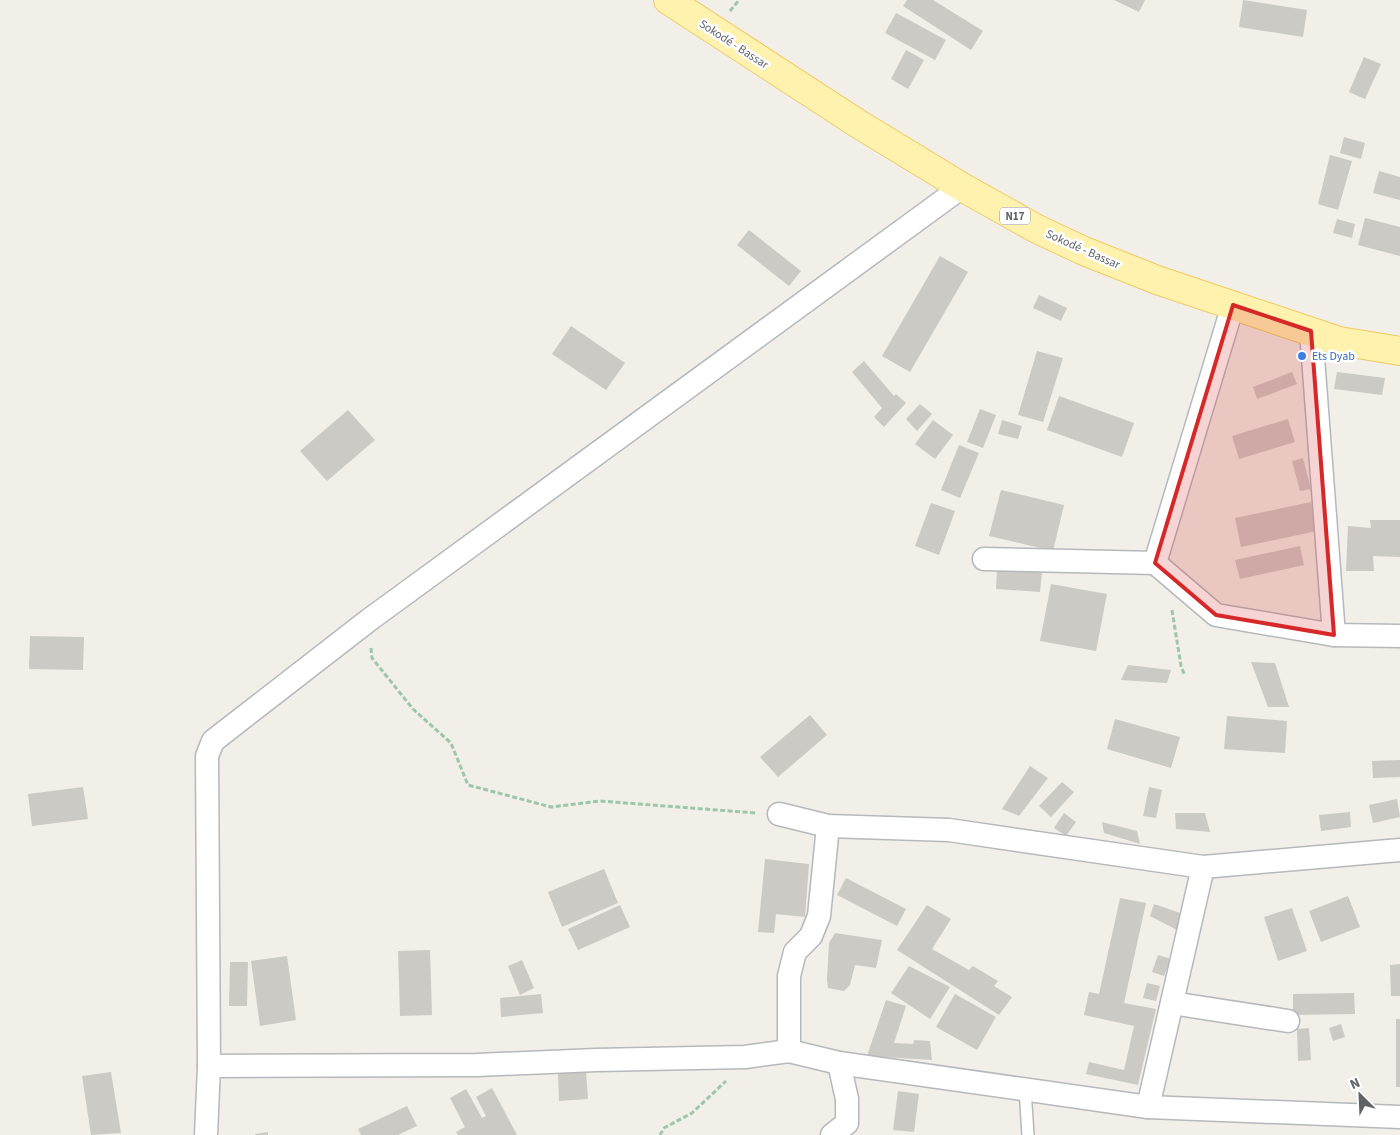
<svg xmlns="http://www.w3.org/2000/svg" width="1400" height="1135" font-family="'Source Sans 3',sans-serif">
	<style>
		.building { fill: #cccac5 }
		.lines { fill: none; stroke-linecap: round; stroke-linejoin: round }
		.lane-casing { stroke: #b5b8bc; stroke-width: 14 }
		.street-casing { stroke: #b5b8bc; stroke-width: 25 }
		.primary-casing { stroke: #f2c960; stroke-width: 30 }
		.path { stroke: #9cc7a9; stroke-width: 3; stroke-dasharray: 5 2.5; stroke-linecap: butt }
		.lane { stroke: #fff; stroke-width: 11 }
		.street { stroke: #fff; stroke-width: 22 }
		.primary { stroke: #fff2af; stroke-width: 28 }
		.marked { fill: #d62828; fill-opacity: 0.2; stroke: #d62828; stroke-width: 4; stroke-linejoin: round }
		.shop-dot { fill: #3f7fe0; stroke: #fff; stroke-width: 2 }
		.labels { text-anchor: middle; stroke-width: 5; stroke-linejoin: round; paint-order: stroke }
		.shield { fill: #fff; stroke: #8f9295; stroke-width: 1 }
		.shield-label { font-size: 11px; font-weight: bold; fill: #5f6368 }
		.street-label { font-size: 12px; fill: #5f6368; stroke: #fff }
		.shop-label { font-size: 12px; fill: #366cbe; stroke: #fff; text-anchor: start }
	</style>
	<rect width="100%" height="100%" fill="#f1efe8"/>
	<g class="building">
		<polygon points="907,0 933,0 983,31 971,50 903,6"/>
		<polygon points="1114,0 1145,0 1139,12"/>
		<polygon points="1243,0 1307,10 1303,37 1239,27"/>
		<polygon points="896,13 946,40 935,60 885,33"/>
		<polygon points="906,50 924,60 908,89 891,79"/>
		<polygon points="1364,57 1381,64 1365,99 1349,92"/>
		<polygon points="1344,137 1365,143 1361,159 1340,153"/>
		<polygon points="1330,155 1352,161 1338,210 1318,204"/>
		<polygon points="1379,171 1400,177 1400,200 1373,193"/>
		<polygon points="1365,218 1400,227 1400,256 1358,245"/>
		<polygon points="1337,219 1355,224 1352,238 1333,233"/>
		<polygon points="749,230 801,271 789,286 737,245"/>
		<polygon points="940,256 968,272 910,372 882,356"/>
		<polygon points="1039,295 1067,308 1061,321 1033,308"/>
		<polygon points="571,326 625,363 606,390 552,354"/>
		<polygon points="1037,351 1063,358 1043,422 1018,415"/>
		<polygon points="864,361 894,396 896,394 906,403 884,427 874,417 882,408 852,372"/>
		<polygon points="1292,372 1297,384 1257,399 1253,387"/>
		<polygon points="1337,372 1385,378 1382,395 1334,389"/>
		<polygon points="1059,396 1134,423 1122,457 1047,430"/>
		<polygon points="920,404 932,414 917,431 906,419"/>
		<polygon points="980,409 996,415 983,448 967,442"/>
		<polygon points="348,410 375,440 327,481 300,451"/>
		<polygon points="1288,419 1295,442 1239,459 1232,436"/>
		<polygon points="933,420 953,435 935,459 915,444"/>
		<polygon points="1002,420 1022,426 1018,439 998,434"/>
		<polygon points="959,445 979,453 960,498 941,490"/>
		<polygon points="1303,458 1311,489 1300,491 1292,461"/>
		<polygon points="1001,490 1064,505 1053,551 989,536"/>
		<polygon points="1311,502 1317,531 1241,547 1235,518"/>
		<polygon points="931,503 955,511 939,555 915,546"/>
		<polygon points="1370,520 1400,520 1400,557 1373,556 1374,571 1346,571 1348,526 1371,528"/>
		<polygon points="1300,546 1304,565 1240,579 1235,560"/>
		<polygon points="997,569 1042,572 1040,592 996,589"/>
		<polygon points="1051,584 1107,594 1096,651 1040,641"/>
		<polygon points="30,636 84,637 83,670 29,669"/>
		<polygon points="1251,662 1275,663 1289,707 1268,707"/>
		<polygon points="1128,665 1171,670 1167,683 1121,680"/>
		<polygon points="810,715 827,735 778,777 760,757"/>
		<polygon points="1227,716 1287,721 1285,753 1224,749"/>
		<polygon points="1115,719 1180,737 1171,768 1107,749"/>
		<polygon points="1400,760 1400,777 1373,778 1372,761"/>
		<polygon points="1030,766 1048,778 1019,816 1002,809"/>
		<polygon points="1062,782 1074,792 1051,817 1039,806"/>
		<polygon points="83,787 88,819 32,826 28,794"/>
		<polygon points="1149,787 1162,790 1156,818 1143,816"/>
		<polygon points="1397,799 1400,817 1373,823 1369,805"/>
		<polygon points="1350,812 1351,827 1321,831 1319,815"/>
		<polygon points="1064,813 1076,822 1066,836 1054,828"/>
		<polygon points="1175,813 1205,813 1210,832 1176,829"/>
		<polygon points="1102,822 1137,831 1140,844 1104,833"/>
		<polygon points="765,859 809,864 805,917 776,914 774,933 758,932"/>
		<polygon points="604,869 618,903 562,927 548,892"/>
		<polygon points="846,878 906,909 897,926 837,895"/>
		<polygon points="1348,896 1360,927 1321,942 1309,911"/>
		<polygon points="1120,898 1146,903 1124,1003 1156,1009 1138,1085 1086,1074 1089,1062 1124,1070 1134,1026 1084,1015 1089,992 1099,994"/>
		<polygon points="1154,904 1186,915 1177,930 1150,916"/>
		<polygon points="620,905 630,927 578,950 568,929"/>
		<polygon points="927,905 951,919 932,949 969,970 973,966 998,981 994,986 1012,997 999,1015 897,950"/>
		<polygon points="1292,908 1307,951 1278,961 1264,917"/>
		<polygon points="835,933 882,940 876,968 855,965 850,985 844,991 828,988 827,979 829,943"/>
		<polygon points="430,950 432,1015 400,1016 398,951"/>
		<polygon points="1158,955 1171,959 1164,976 1152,972"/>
		<polygon points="287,956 296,1020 260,1026 251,961"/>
		<polygon points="522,960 534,988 520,995 508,966"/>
		<polygon points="230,962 248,962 247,1006 229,1006"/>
		<polygon points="1400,964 1400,996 1391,996 1390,965"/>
		<polygon points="909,966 950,987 930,1019 891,993"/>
		<polygon points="1147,983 1160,986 1156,1001 1143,998"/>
		<polygon points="1354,993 1355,1014 1293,1015 1293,994"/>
		<polygon points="541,994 543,1013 501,1017 500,998"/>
		<polygon points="955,994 996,1017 977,1050 936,1027"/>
		<polygon points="886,1000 906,1006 894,1043 913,1044 914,1040 930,1041 932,1060 867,1056"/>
		<rect x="1396" y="1019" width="4" height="68"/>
		<polygon points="1341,1024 1345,1037 1333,1041 1329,1028"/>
		<polygon points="1309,1028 1311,1060 1298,1061 1297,1029"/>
		<polygon points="111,1072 121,1133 91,1135 82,1076"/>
		<polygon points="586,1072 588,1099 559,1101 558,1073"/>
		<polygon points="492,1088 517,1135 458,1135 456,1132 465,1127 450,1098 466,1089 482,1118 486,1116 476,1097"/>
		<polygon points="898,1091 919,1094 914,1132 893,1130"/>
		<polygon points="407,1106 417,1126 398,1135 361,1135 358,1129"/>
		<polygon points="268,1132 268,1135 255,1135 255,1134"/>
	</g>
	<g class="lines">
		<g class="lane-casing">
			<polyline id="lane" points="1025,1089 1028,1135"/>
		</g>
		<g class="street-casing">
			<g id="street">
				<polyline points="1311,331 1334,635 1400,636"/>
				<polyline points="984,559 1155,563 1233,305"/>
				<polyline points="1155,563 1216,615 1334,635"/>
				<polyline points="779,814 828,826 949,830 1203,867"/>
				<polyline points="1172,1003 1288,1021"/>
				<polyline points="789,1051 789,976 795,952 811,936 819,916 828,826"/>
				<polyline points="209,1066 477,1065 596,1060 745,1057 789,1051 839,1063 1148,1107 1400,1117"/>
				<polyline points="1148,1107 1203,867 1400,850"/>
				<polyline points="206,1135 209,1066 207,756 213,741 369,620 962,187"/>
				<polyline points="832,1135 847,1123 847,1099 839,1063"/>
			</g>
		</g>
		<g class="primary-casing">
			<polyline id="primary" points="668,0 857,123 962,187 1037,229 1084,251 1157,280 1339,341 1400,351"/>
		</g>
		<g class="path">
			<polyline points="730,11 739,0"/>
			<polyline points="1172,610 1181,666 1185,676"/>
			<polyline points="371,648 372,658 413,709 451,743 468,785 551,807 600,801 756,813"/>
			<polyline points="660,1135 664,1128 692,1113 726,1081"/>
		</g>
		<use href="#lane" class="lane"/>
		<use href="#street" class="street"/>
		<use href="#primary" class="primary"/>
	</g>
	<path class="marked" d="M1233,305L1311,331L1334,635L1216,615L1155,563Z"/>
	<circle class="shop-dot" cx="1302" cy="356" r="5"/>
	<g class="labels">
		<rect class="shield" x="1000" y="207.5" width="30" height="17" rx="4"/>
		<g class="shield-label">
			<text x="1015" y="220">N17</text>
		</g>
		<g class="street-label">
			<text transform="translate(734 44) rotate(33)" y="4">Sokodé - Bassar</text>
			<text transform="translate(1083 249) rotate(24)" y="4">Sokodé - Bassar</text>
		</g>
		<g class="shop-label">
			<text x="1312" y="360">Ets Dyab</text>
		</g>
	</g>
	<g transform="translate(1360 1095) rotate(336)" stroke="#ffffff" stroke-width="4" paint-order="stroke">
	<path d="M0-4L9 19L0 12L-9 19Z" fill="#5f6368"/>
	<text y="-8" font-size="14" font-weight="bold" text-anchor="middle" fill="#5f6368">N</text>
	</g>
</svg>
